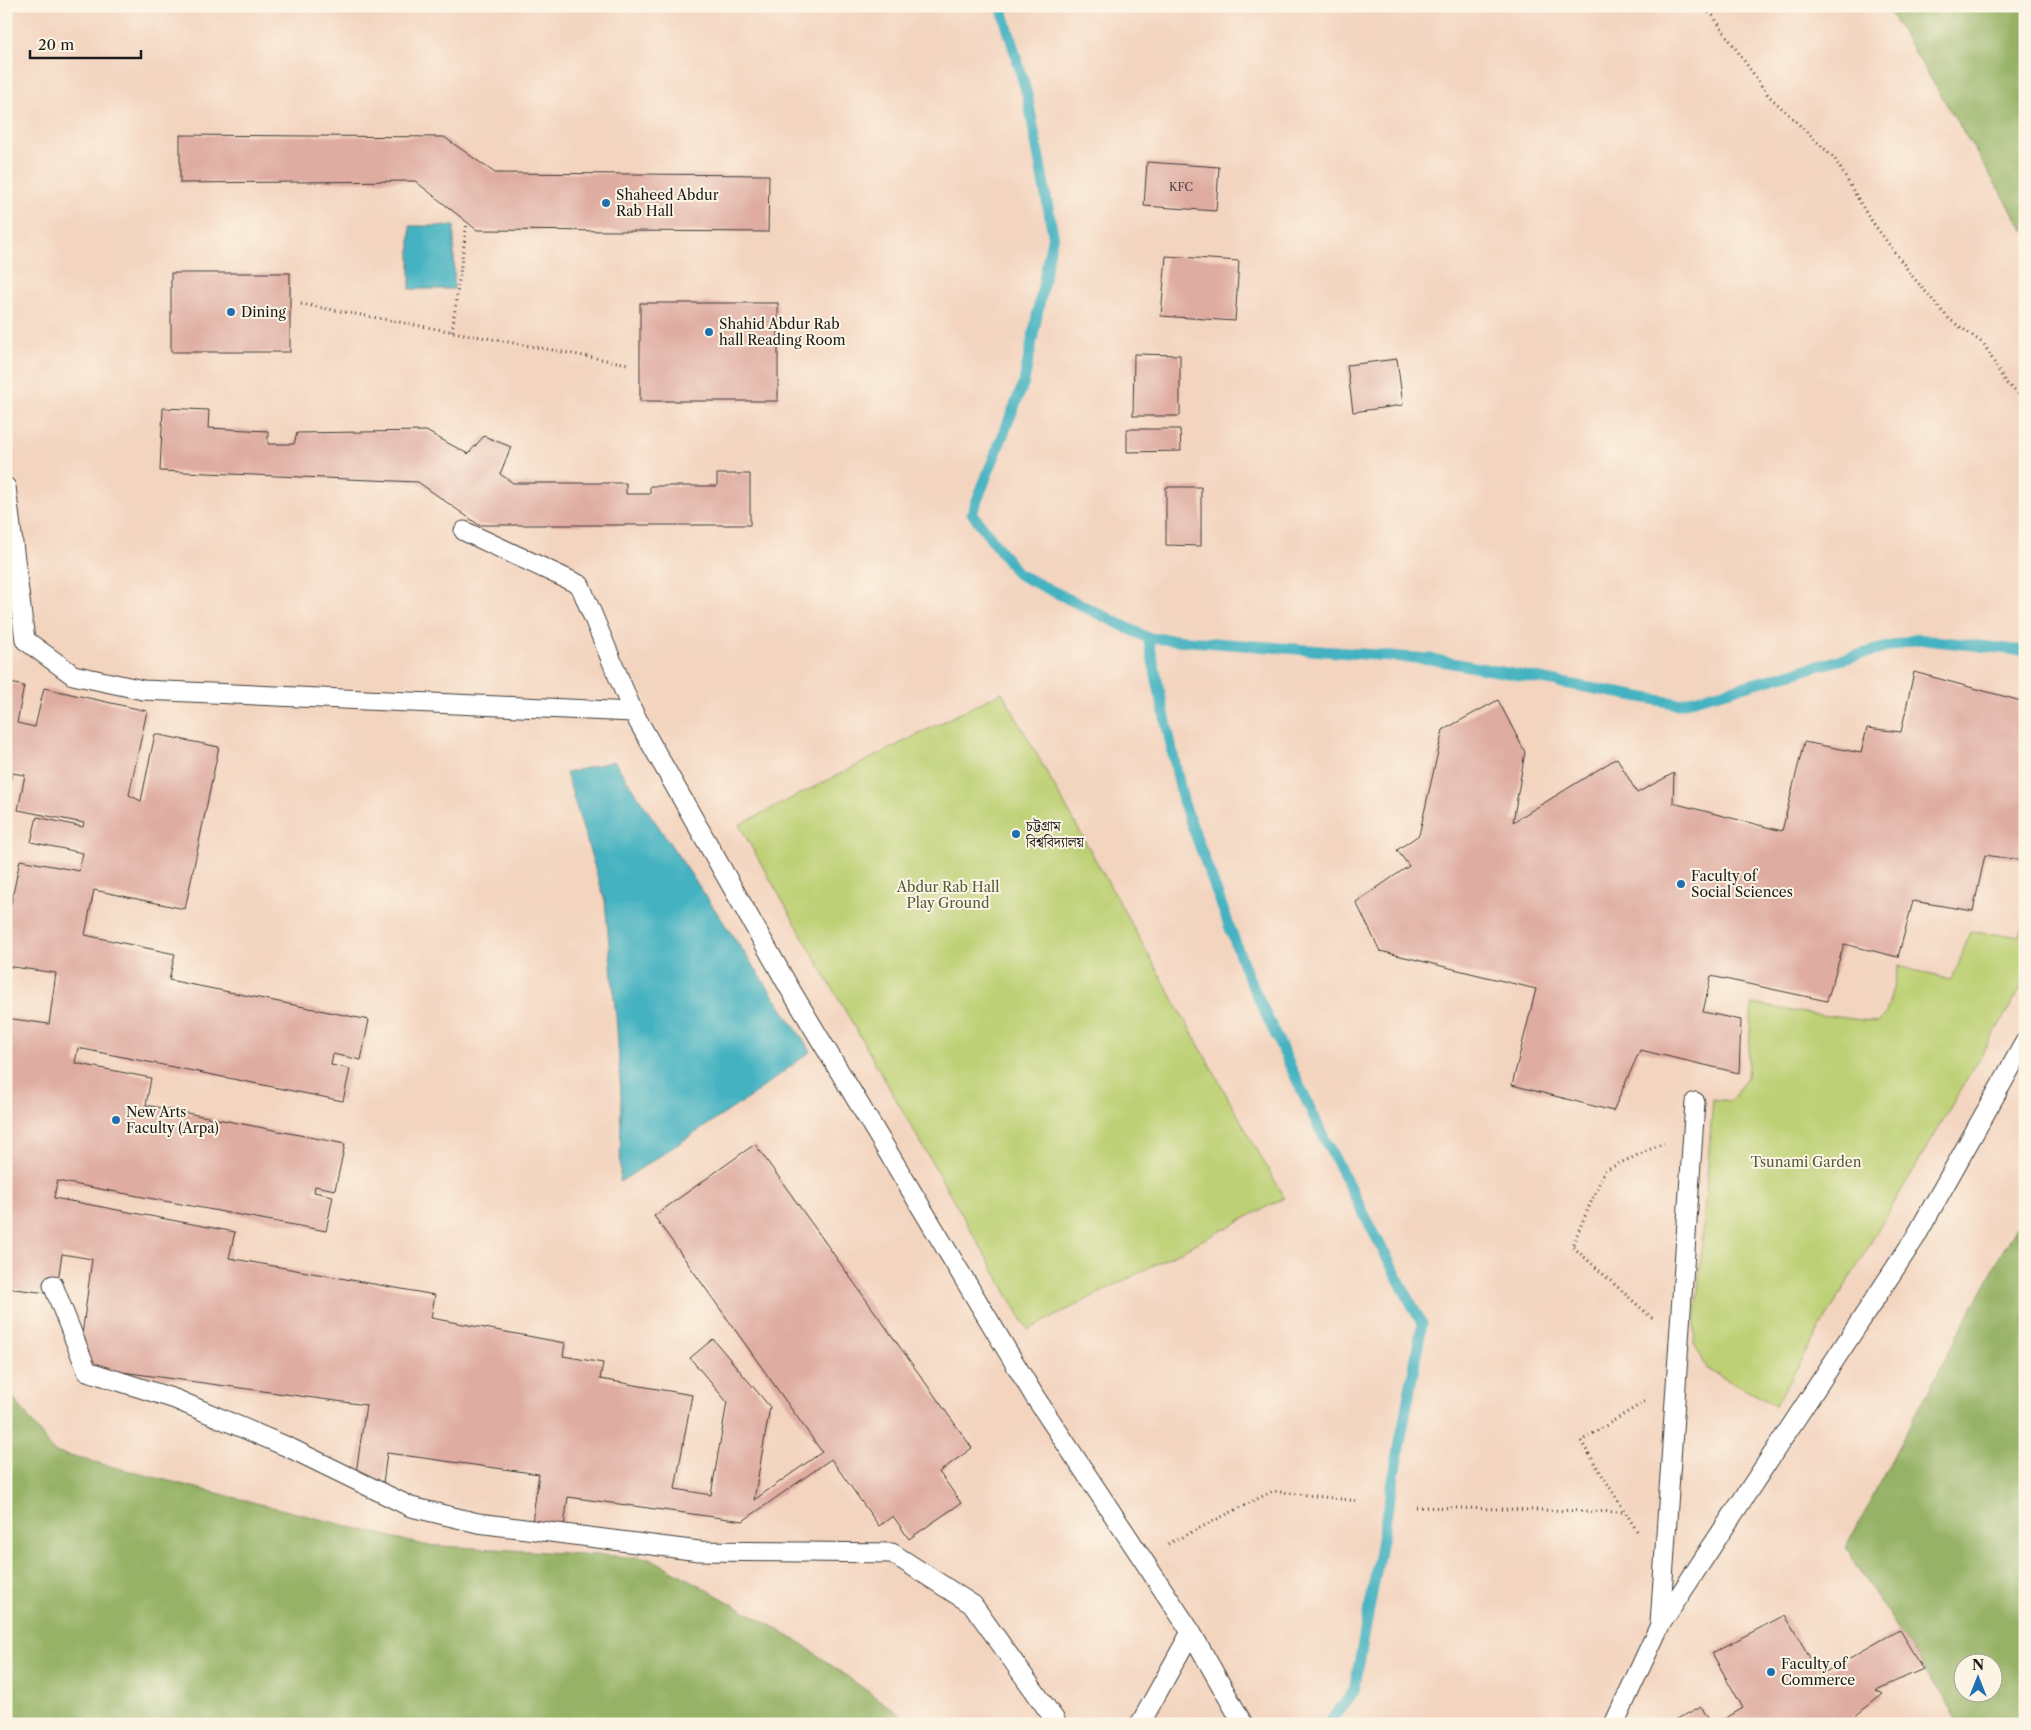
<svg xmlns="http://www.w3.org/2000/svg" width="2031" height="1730" font-family="'Libre Caslon Text','Noto Serif Bengali',serif">
	<style>
		.built { fill: #f3d4bf; fill-rule: evenodd }
		.green { fill: #bdd074; stroke: #6c7648 }
		.forest { fill: #96b266; stroke: #596741; fill-rule: evenodd }
		.water { fill: #45b2c1; stroke: #30676e }
		.lines { fill: none; stroke-linecap: round; stroke-linejoin: round }
		.stream { stroke: #45b2c1; stroke-width: 11 }
		.building { fill: #dfaca1 }
		.service-casing { stroke: #3d3a36; stroke-width: 21 }
		.path { stroke: #3d3a36; stroke-width: 3; stroke-dasharray: 1 4; stroke-linecap: butt }
		.service { stroke: #fff; stroke-width: 19 }
		.poi-dot { fill: #1f6fb2; stroke: #fcf5e5; stroke-width: 2 }
		.labels { text-anchor: middle; stroke-width: 4; stroke-linejoin: round; paint-order: stroke }
		.number-label { font-size: 11px; fill: #4d403d }
		.poi-label { font-size: 14px; fill: #1c1c1c; stroke: #fcf5e5; text-anchor: start }
		.park-label { font-size: 14px; fill: #545b3b; stroke: #fcf5e5 }
	</style>
	<rect width="100%" height="100%" fill="#fcf5e5"/>
	<filter id="ink" filterUnits="userSpaceOnUse"><feTurbulence type="fractalNoise" baseFrequency=".02" numOctaves="2"/><feDisplacementMap in="SourceGraphic" scale="10" xChannelSelector="R" yChannelSelector="G"/><feConvolveMatrix kernelMatrix="1 2 1 2 8 2 1 2 1" color-interpolation-filters="sRGB"/></filter>
	<filter id="wash" filterUnits="userSpaceOnUse"><feTurbulence type="fractalNoise" baseFrequency=".0096" numOctaves="4" result="noise"/><feDisplacementMap in="SourceGraphic" scale="20" xChannelSelector="R" yChannelSelector="G"/><feGaussianBlur stdDeviation="1.12" result="paint"/><feColorMatrix in="noise" values="0 0 0 0 0 0 0 0 0 0 0 0 0 0 0 0 0 1.4 0 .05"/><feComposite in="paint" operator="in"/></filter>
	<g filter="url(#wash)">
		<rect width="100%" height="100%" fill="#f5e5cb"/>
		<path class="built" d="M6,6H2025V1724H6ZM1964,1662H1994V1692H1964Z"/>
		<g class="green">
			<polygon points="1002,692 1284,1198 1028,1330 739,825"/>
			<polygon points="2025,922 2025,981 1775,1405 1708,1370 1694,1343 1713,1099 1731,1101 1747,1077 1752,1004 1812,1014 1878,1022 1886,1013 1899,966 1950,980 1956,971 1970,932 2018,936"/>
		</g>
		<g class="forest">
			<polygon points="1886,6 2025,6 2025,232"/>
			<path d="M2025,1209V1724H1960L1845,1548ZM1964,1662H1994V1692H1964Z"/>
			<polygon points="6,1388 54,1452 423,1545 650,1558 795,1639 906,1719 905,1724 6,1724"/>
		</g>
		<g class="water">
			<rect x="410" y="226" width="44" height="63"/>
			<polygon points="614,761 811,1051 753,1095 620,1182 621,1095 617,1028 605,901 566,773"/>
		</g>
		<g class="lines">
			<g class="stream">
				<polyline points="1001,6 1027,94 1053,234 1024,382 972,513 1018,574 1148,638 1183,801 1247,974 1324,1138 1422,1324 1354,1691 1328,1724"/>
				<polyline points="1148,638 1430,659 1679,704 1917,639 2025,651"/>
			</g>
		</g>
		<g id="blocks">
			<g class="building">
				<polygon points="180,135 444,137 495,173 769,175 768,232 477,230 415,181 180,183"/>
				<polygon points="1147,162 1219,167 1216,211 1144,206"/>
				<polygon points="1166,256 1239,261 1235,321 1161,316"/>
				<rect x="171" y="273" width="119" height="79"/>
				<rect x="640" y="303" width="138" height="98"/>
				<polygon points="1134,354 1180,355 1180,416 1133,416"/>
				<polygon points="1397,359 1403,405 1353,412 1347,365"/>
				<polygon points="163,408 209,410 208,428 268,431 268,444 294,444 297,433 426,431 468,454 484,436 511,447 500,474 513,483 626,483 626,494 650,494 650,486 717,486 717,474 750,474 750,525 479,525 418,482 160,471"/>
				<polygon points="1127,429 1180,429 1181,451 1127,452"/>
				<polygon points="1166,487 1201,487 1201,546 1166,545"/>
				<polygon points="1914,672 2025,702 2025,861 1985,855 1973,911 1913,901 1898,957 1844,944 1827,1001 1711,976 1703,1012 1741,1020 1739,1073 1640,1050 1613,1111 1512,1085 1536,989 1380,951 1356,902 1409,866 1397,850 1419,835 1443,730 1498,700 1525,752 1513,822 1617,758 1637,793 1674,773 1673,803 1782,831 1804,742 1861,753 1867,728 1901,732"/>
				<polygon points="6,682 24,686 17,723 35,727 44,688 147,711 129,795 141,801 155,734 219,747 185,909 94,890 85,935 175,954 169,980 369,1020 361,1060 333,1054 331,1065 350,1069 343,1101 78,1048 75,1063 151,1078 146,1105 345,1144 335,1190 315,1186 314,1192 333,1196 326,1231 57,1181 54,1198 235,1232 229,1258 435,1295 431,1318 565,1343 563,1356 603,1363 600,1379 692,1395 675,1489 711,1495 727,1402 690,1358 713,1339 770,1407 754,1500 822,1452 654,1216 755,1144 972,1448 939,1472 961,1503 909,1539 893,1516 879,1526 831,1459 743,1521 568,1497 564,1526 532,1522 539,1474 387,1453 383,1483 355,1480 366,1405 78,1366 92,1259 62,1254 56,1294 6,1288 6,1018 49,1024 56,973 6,966 6,903 11,904 20,860 79,871 83,853 31,842 37,817 83,827 84,823 18,810 25,775 12,773 6,796"/>
				<polygon points="1785,1615 1820,1675 1899,1630 1923,1669 1876,1690 1883,1694 1850,1720 1852,1724 1716,1724 1743,1708 1712,1653"/>
				<polygon points="1701,1706 1711,1724 1669,1724"/>
			</g>
		</g>
	</g>
	<g filter="url(#ink)">
		<use href="#blocks" fill-opacity="0" stroke="#3d3a36" stroke-width="1"/>
		<g class="lines">
			<g class="service-casing">
				<g id="service">
					<polyline points="6,487 25,640 73,675 143,690 633,712 790,989 1035,1397 1191,1632 1243,1724"/>
					<polyline points="464,531 580,585 633,712"/>
					<polyline points="53,1285 87,1371 175,1399 290,1448 411,1507 478,1523 699,1551 892,1553 973,1605 1055,1720 1056,1724"/>
					<polyline points="1660,1624 1695,1102"/>
					<polyline points="1140,1724 1191,1632"/>
					<polyline points="1614,1724 1660,1625 1915,1238 2025,1042"/>
				</g>
			</g>
			<g class="path">
				<polyline points="1701,6 1713,16 1768,95 1835,159 1868,216 1913,277 1949,319 1984,344 2005,382 2025,400"/>
				<polyline points="301,304 628,364"/>
				<polyline points="452,331 467,222"/>
				<polyline points="1652,1318 1572,1246 1605,1170 1664,1143"/>
				<polyline points="1416,1507 1625,1512"/>
				<polyline points="1637,1531 1581,1441 1647,1400"/>
				<polyline points="1168,1544 1273,1491 1358,1501"/>
			</g>
			<use href="#service" class="service"/>
		</g>
	</g>
	<g class="poi-dot">
		<circle cx="606" cy="203" r="5"/>
		<circle cx="231" cy="312" r="5"/>
		<circle cx="709" cy="332" r="5"/>
		<circle cx="1016" cy="834" r="5"/>
		<circle cx="1681" cy="884" r="5"/>
		<circle cx="116" cy="1120" r="5"/>
		<circle cx="1771" cy="1672" r="5"/>
	</g>
	<g class="labels">
		<g class="number-label">
			<text x="1181" y="191">KFC</text>
		</g>
		<g class="poi-label">
			<text x="616" y="200">Shaheed Abdur<tspan x="616" dy="16">Rab Hall</tspan></text>
			<text x="241" y="317">Dining</text>
			<text x="719" y="329">Shahid Abdur Rab<tspan x="719" dy="16">hall Reading Room</tspan></text>
			<text x="1026" y="831">চট্টগ্রাম<tspan x="1026" dy="16">বিশ্ববিদ্যালয়</tspan></text>
			<text x="1691" y="881">Faculty of<tspan x="1691" dy="16">Social Sciences</tspan></text>
			<text x="126" y="1117">New Arts<tspan x="126" dy="16">Faculty (Arpa)</tspan></text>
			<text x="1781" y="1669">Faculty of<tspan x="1781" dy="16">Commerce</tspan></text>
		</g>
		<g class="park-label">
			<text x="948" y="892">Abdur Rab Hall<tspan x="948" dy="16">Play Ground</tspan></text>
			<text x="1806" y="1167">Tsunami Garden</text>
		</g>
	</g>
	<rect width="2031" height="1730" fill="none" stroke="#fcf5e5" stroke-width="25"/>
	<g transform="translate(1978 1678)"><circle r="24" fill="#fcf5e5" stroke="#a29e95"/>
	<path d="M0-4L9 19L0 12L-9 19Z" fill="#1f6fb2"/>
	<text y="-8" font-size="14" font-weight="bold" text-anchor="middle" fill="#1c1c1c">N</text>
	</g>
	<path d="M30 50v8h111v-8" fill="none" stroke="#1c1c1c" stroke-width="2.5"/>
	<text x="38" y="50" font-size="15" fill="#1c1c1c" stroke="#fcf5e5" stroke-width="4" paint-order="stroke">20 m</text>
</svg>
